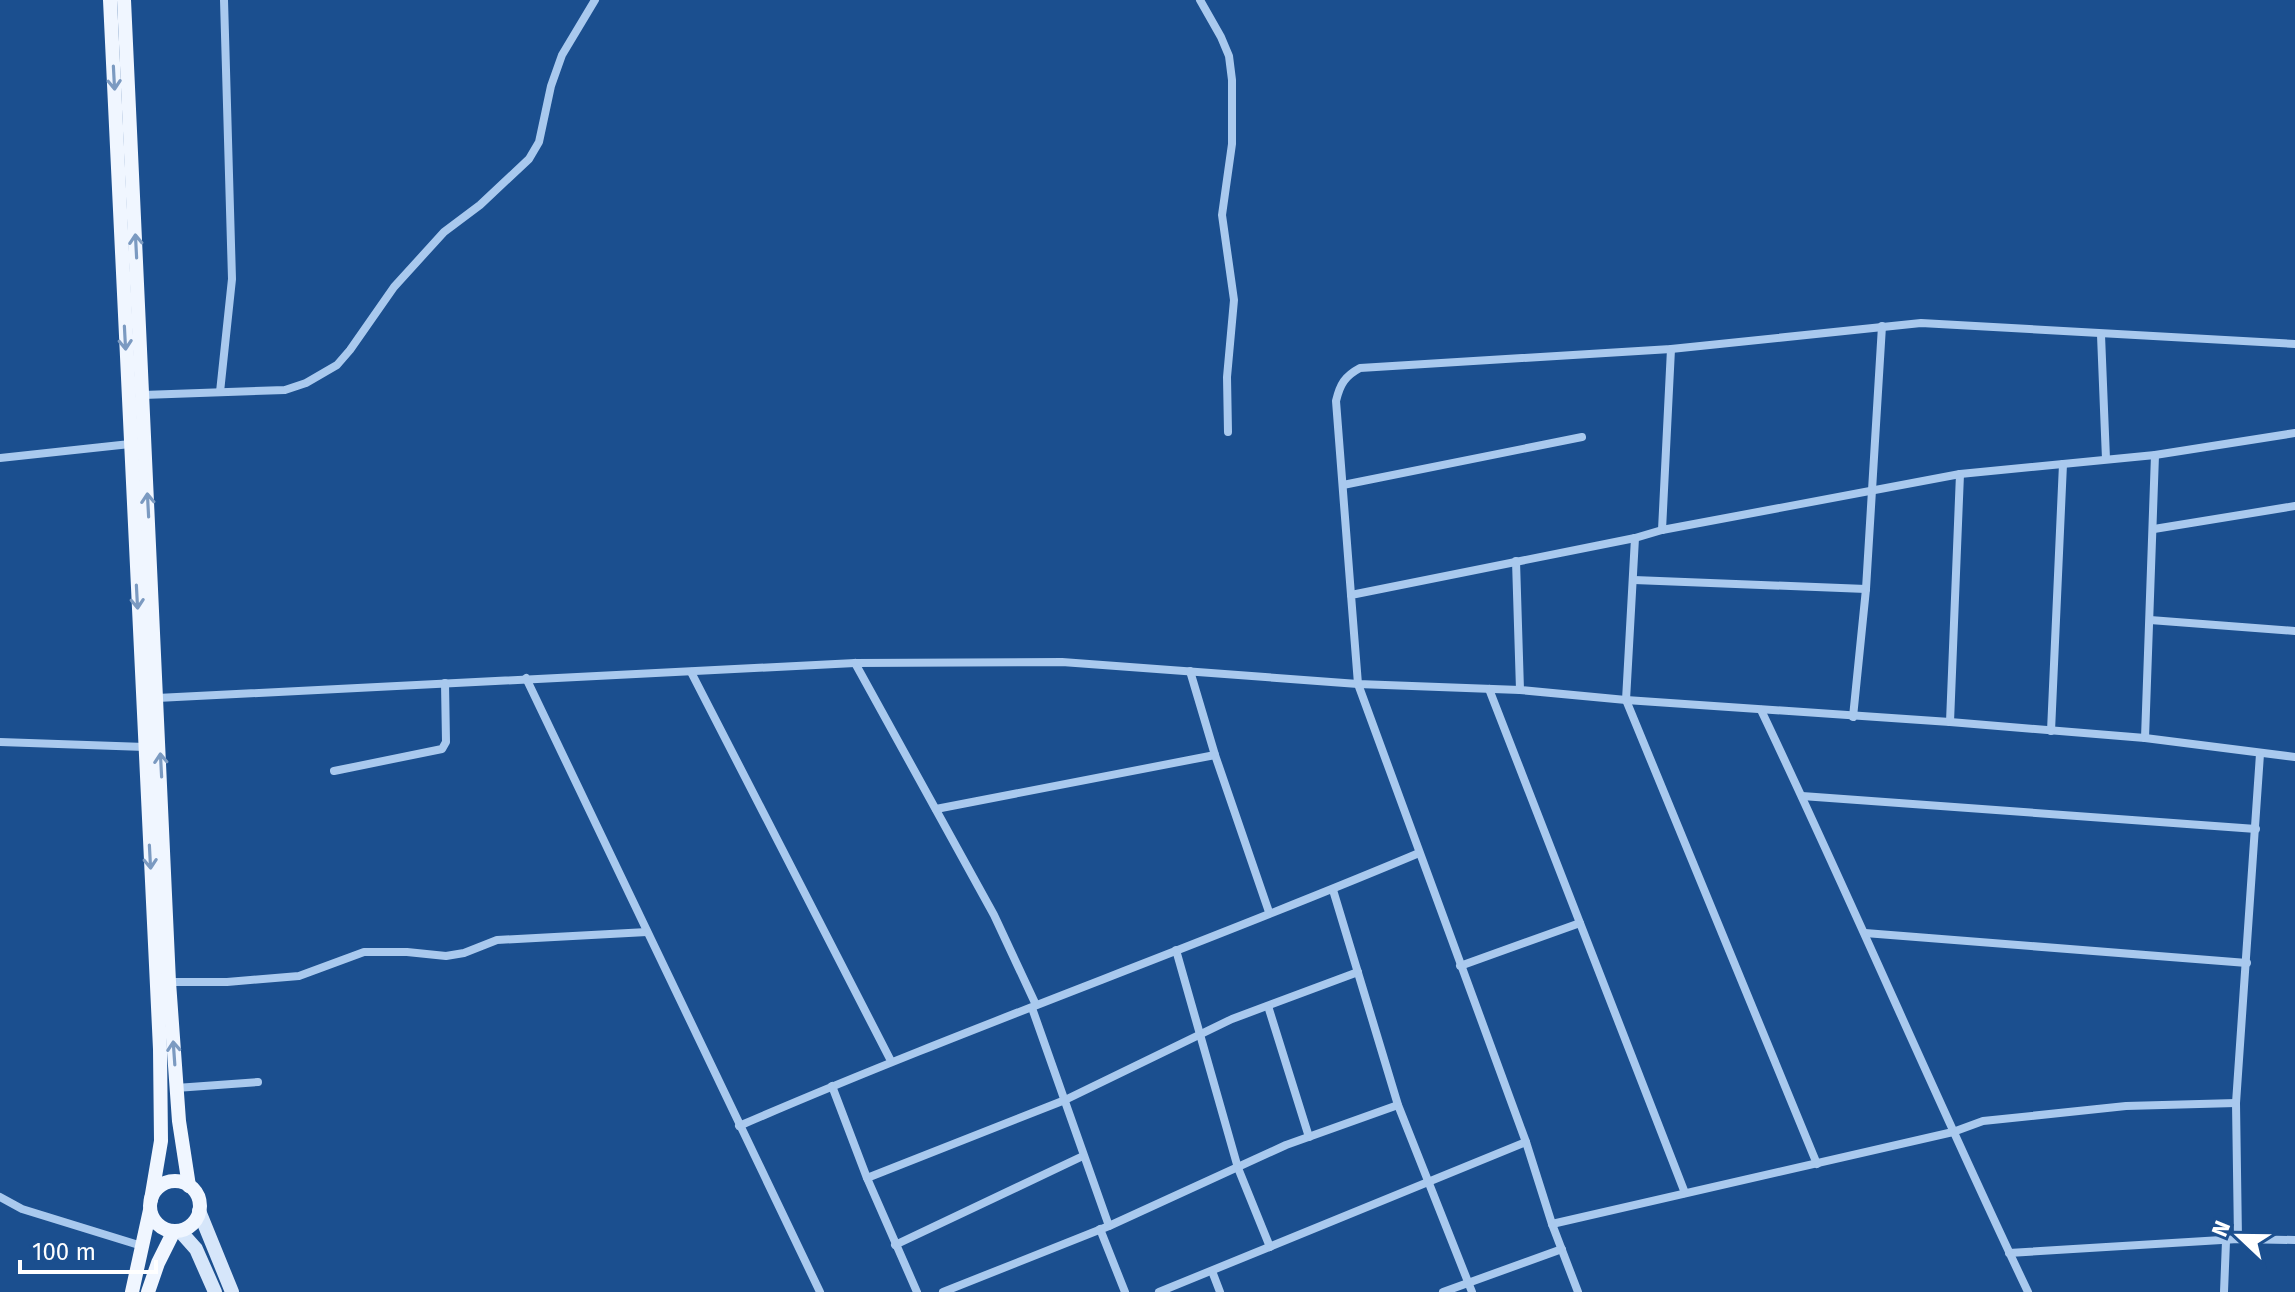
<svg xmlns="http://www.w3.org/2000/svg" width="2295" height="1292" font-family="'Fira Sans',sans-serif">
	<style>
		.lines { fill: none; stroke-linecap: round; stroke-linejoin: round }
		.street { stroke: #a9c9ee; stroke-width: 8 }
		.secondary { stroke: #d6e6fa; stroke-width: 14 }
		.primary { stroke: #f0f6ff; stroke-width: 14 }
		.oneway { stroke: #7b9ac1 }
	</style>
	<rect width="100%" height="100%" fill="#1b4f8f"/>
	<g class="lines">
		<g class="street">
			<polyline points="1200,0 1221,37 1229,56 1232,80 1232,144 1222,215 1234,300 1227,377 1228,432"/>
			<polyline points="2101,335 2106,459"/>
			<polyline points="220,392 232,279 224,0"/>
			<polyline points="143,395 285,390 306,383 337,365 350,350 394,287 444,232 480,205 529,159 539,142 551,86 562,55 595,0"/>
			<polyline points="0,458 130,444"/>
			<polyline points="1343,485 1582,437"/>
			<polyline points="2154,529 2295,506"/>
			<polyline points="1662,530 1671,349"/>
			<polyline points="1635,538 1626,700 1817,1164"/>
			<polyline points="1516,561 1520,690"/>
			<polyline points="1634,580 1866,589"/>
			<path d="M1351,595L1336,401C1340,384 1345,376 1360,368L1671,349L1921,323L2295,344"/>
			<polyline points="2150,620 2295,631"/>
			<polyline points="855,663 994,915 1036,1005"/>
			<polyline points="1190,671 1215,755 1269,912"/>
			<polyline points="691,672 891,1061"/>
			<polyline points="526,678 820,1292"/>
			<polyline points="1489,689 1685,1193"/>
			<polyline points="157,698 855,663 1062,662 1358,684 1520,690 1626,700 1950,722 2145,738 2295,757"/>
			<path d="M1761,710C1853,903 1936,1099 2028,1292"/>
			<polyline points="1853,717 1866,589 1882,326"/>
			<polyline points="1950,722 1960,474"/>
			<polyline points="2051,731 2063,464"/>
			<polyline points="2145,738 2155,455"/>
			<polyline points="0,742 145,747"/>
			<polyline points="334,771 442,749 446,742 445,683"/>
			<polyline points="1802,796 2256,829"/>
			<polyline points="936,809 1215,755"/>
			<polyline points="1333,890 1398,1105 1472,1292"/>
			<polyline points="1865,933 2247,963"/>
			<polyline points="1176,950 1238,1168 1270,1247"/>
			<polyline points="1460,966 1580,923"/>
			<polyline points="169,982 227,982 299,976 364,952 407,952 446,956 464,953 497,940 647,932"/>
			<polyline points="1268,1006 1309,1137"/>
			<polyline points="1032,1008 1109,1226"/>
			<polyline points="832,1086 867,1178 917,1292"/>
			<polyline points="176,1088 258,1082"/>
			<path d="M739,1126C963,1029 1194,948 1419,853"/>
			<polyline points="867,1178 1065,1100 1232,1019 1358,972"/>
			<polyline points="0,1197 22,1209 142,1246"/>
			<polyline points="1552,1224 1953,1132 1983,1121 2126,1106 2236,1103"/>
			<polyline points="1100,1229 1125,1292"/>
			<polyline points="2238,1239 2236,1103 2260,754"/>
			<polyline points="895,1245 1083,1156"/>
			<polyline points="2009,1253 2238,1239 2295,1240"/>
			<polyline points="1212,1271 1220,1292"/>
			<polyline points="943,1292 1109,1226 1286,1145 1398,1105"/>
			<polyline points="1159,1292 1526,1142"/>
			<polyline points="1443,1292 1562,1249"/>
			<polyline points="1578,1292 1552,1224 1526,1142 1358,684 1351,595 1635,538 1662,530 1960,474 2155,455 2295,433"/>
			<polyline points="2224,1292 2226,1241"/>
		</g>
		<g class="secondary">
			<polyline points="199,1211 232,1292"/>
			<polyline points="180,1231 196,1249 215,1292"/>
		</g>
		<g class="primary">
			<polyline points="110,0 160,1049 161,1141 151,1200"/>
			<polyline points="124,0 169,982 179,1121 189,1186"/>
			<circle cx="175" cy="1206" r="25"/>
			<polyline points="132,1292 150,1210"/>
			<polyline points="148,1292 158,1263 174,1231"/>
		</g>
	</g>
	<defs><path id="oneway-shaft" d="M-6 0H5M1.5-3L5.5 0L1.5 3" fill="none" stroke-width="1.6" stroke-linecap="round" stroke-linejoin="round" transform="scale(2)"/></defs>
	<g class="oneway">
		<use href="#oneway-shaft" transform="translate(114 78) rotate(87)"/>
		<use href="#oneway-shaft" transform="translate(136 246) rotate(-93)"/>
		<use href="#oneway-shaft" transform="translate(125 338) rotate(87)"/>
		<use href="#oneway-shaft" transform="translate(148 505) rotate(-93)"/>
		<use href="#oneway-shaft" transform="translate(137 597) rotate(87)"/>
		<use href="#oneway-shaft" transform="translate(161 765) rotate(-93)"/>
		<use href="#oneway-shaft" transform="translate(150 857) rotate(87)"/>
		<use href="#oneway-shaft" transform="translate(174 1053) rotate(-94)"/>
	</g>
	<g transform="translate(2239 1236) rotate(292)" stroke="#1b4f8f" stroke-width="6" paint-order="stroke">
	<path d="M0-6L14 30L0 20L-14 30Z" fill="#ffffff"/>
	<text y="-12" font-size="22" font-weight="bold" text-anchor="middle" fill="#ffffff">N</text>
	</g>
	<path d="M20 1260v12h136v-12" fill="none" stroke="#ffffff" stroke-width="4"/>
	<text x="32" y="1260" font-size="24" fill="#ffffff" stroke="#1b4f8f" stroke-width="6" paint-order="stroke">100 m</text>
</svg>
